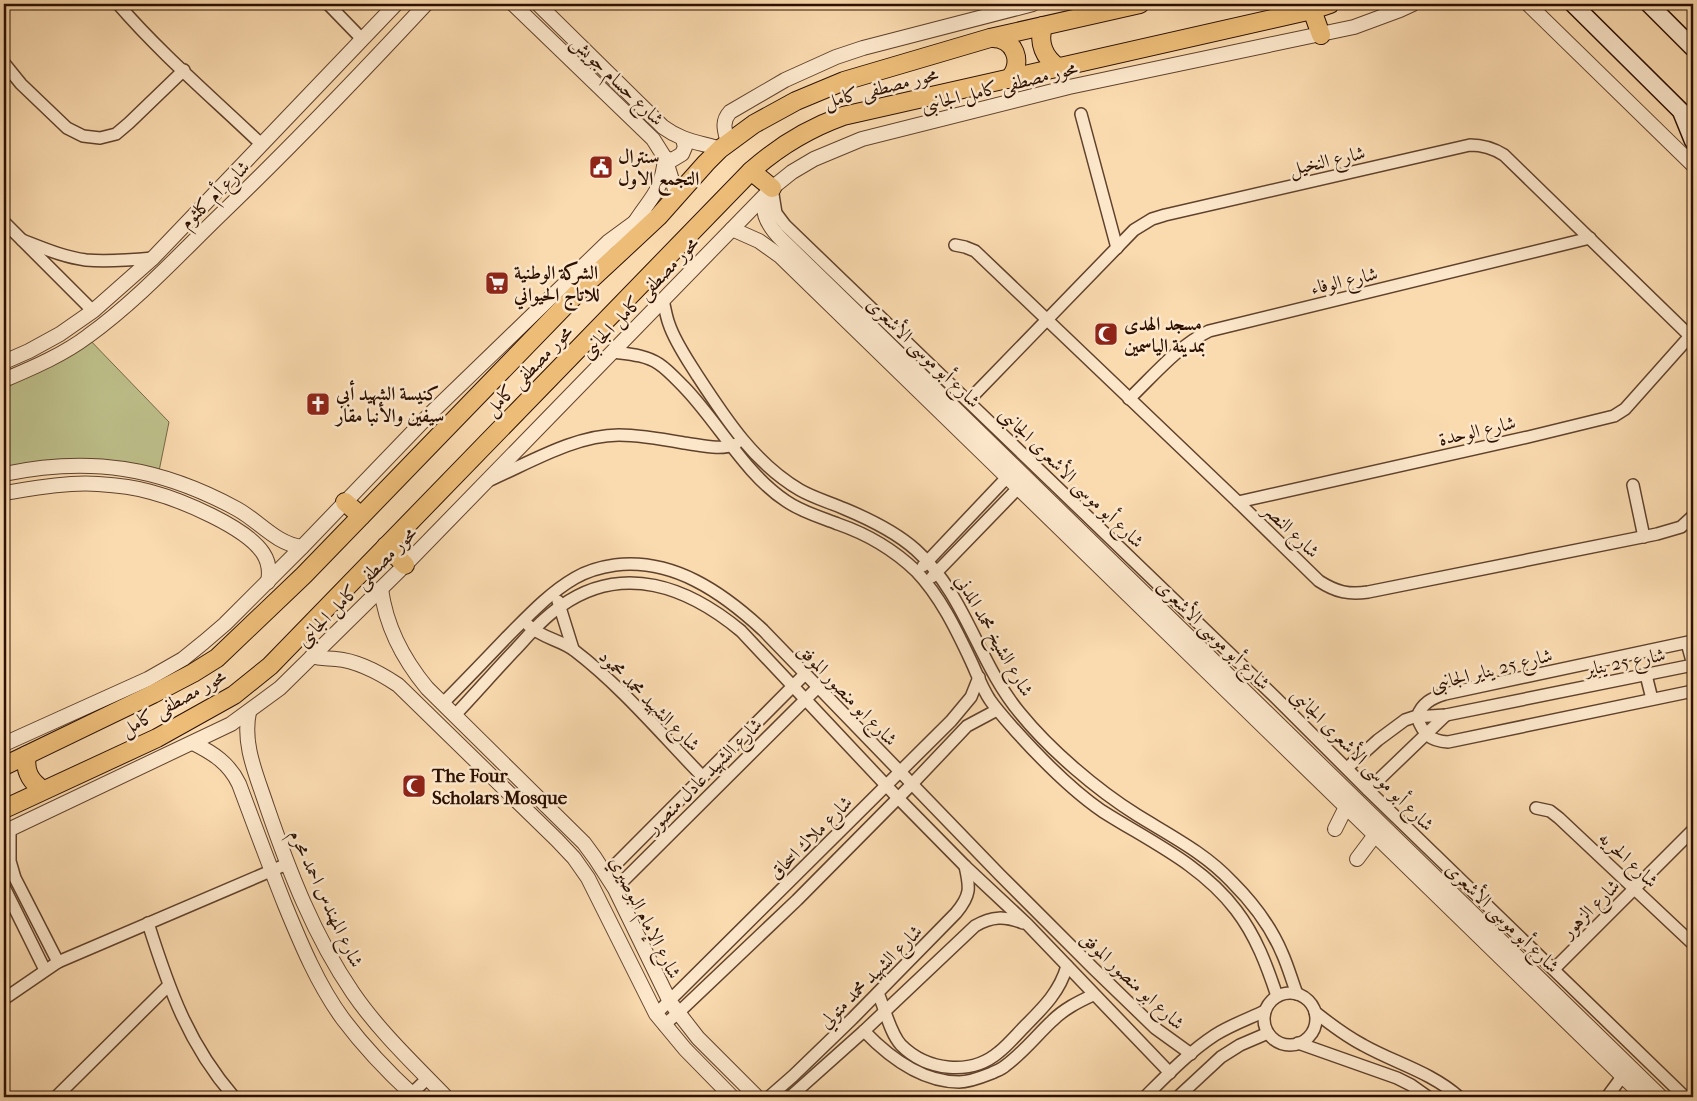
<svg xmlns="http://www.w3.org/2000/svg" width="1697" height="1101" font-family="'IM FELL French Canon',Amiri,serif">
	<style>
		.green { fill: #bec08b; stroke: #756846 }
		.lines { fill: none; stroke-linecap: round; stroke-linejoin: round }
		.minor-casing { stroke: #60422c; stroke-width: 14 }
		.tertiary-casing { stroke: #60422c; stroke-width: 16 }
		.secondary-casing { stroke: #2c1000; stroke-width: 19 }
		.primary-casing { stroke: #2c1000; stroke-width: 20 }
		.minor { stroke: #fce7cb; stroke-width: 11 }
		.tertiary { stroke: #fce7cb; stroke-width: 14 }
		.secondary { stroke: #fce7cb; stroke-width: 16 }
		.primary { stroke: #edbd78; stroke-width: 18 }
		.labels { text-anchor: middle; stroke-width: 5; stroke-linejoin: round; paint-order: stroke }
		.street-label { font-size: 19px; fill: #2c1000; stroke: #fce7cb }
		.poi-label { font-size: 19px; font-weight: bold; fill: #2c1000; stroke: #fce7cb; text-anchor: start }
	</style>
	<rect width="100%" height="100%" fill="#fadaaf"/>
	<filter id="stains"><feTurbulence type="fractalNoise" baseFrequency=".004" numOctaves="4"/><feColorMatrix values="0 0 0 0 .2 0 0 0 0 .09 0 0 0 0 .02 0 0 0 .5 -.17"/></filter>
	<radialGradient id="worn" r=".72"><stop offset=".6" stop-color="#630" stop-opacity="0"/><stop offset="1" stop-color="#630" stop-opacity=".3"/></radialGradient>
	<polygon class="green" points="87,337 169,422 158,476 132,470 4,474 4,380"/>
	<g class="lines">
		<g class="minor-casing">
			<g id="minor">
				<path d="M118,4C161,54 213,98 261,144"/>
				<polyline points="328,4 361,38"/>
				<polyline points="4,63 21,84 67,128 83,136 100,138 116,134 129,123 184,70"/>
				<polyline points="1081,114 1117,248"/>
				<polyline points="772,188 776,213 785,225 1276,698 1368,790 1685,1097"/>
				<polyline points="4,222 93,311"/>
				<path d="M22,240C43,248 63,257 86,260C108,262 131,260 153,258"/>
				<path d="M955,245L965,247L975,251L1238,502L1319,581C1336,592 1349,595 1368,592L1657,534L1681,527L1693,516"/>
				<path d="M663,300C665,308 666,316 669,324C675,342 687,359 697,375C725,418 754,463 800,490C814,498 829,502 845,509C869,519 896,532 916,550C966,595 978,663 1020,713C1050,750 1097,790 1137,815C1171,836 1205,853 1232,882C1252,902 1271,927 1282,953C1288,966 1292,981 1297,994"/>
				<path d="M613,352C629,354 646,355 659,364C668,370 676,379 684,387C718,422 745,474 786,501C802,512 820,517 838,524C867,534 894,550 916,571C940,596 956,629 971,661C977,674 982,688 990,700C997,710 1006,720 1014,729C1040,758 1070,789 1102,811C1149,841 1201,864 1236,910C1256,936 1267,966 1277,996"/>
				<path d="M1129,399C1154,375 1178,346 1209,331L1590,238"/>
				<path d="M968,401L1134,230L1152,219L1165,215L1470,145C1483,145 1493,148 1504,155L1693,339"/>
				<path d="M490,480C529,463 575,435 619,435C640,435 662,439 684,443C701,445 720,451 736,444"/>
				<polyline points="1633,485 1644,537"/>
				<polyline points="1238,502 1528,437 1614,416 1625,409 1690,336"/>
				<polyline points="923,566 1013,471"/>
				<polyline points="932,577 1024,482"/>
				<polyline points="558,601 573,649"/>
				<path d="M528,625C543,639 562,640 575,651C622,687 661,734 702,776"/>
				<path d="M1693,641L1445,694C1432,698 1422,703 1417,717C1423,734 1430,741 1448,742L1693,691"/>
				<polyline points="1687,643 1693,665"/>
				<polyline points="1646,675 1652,699"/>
				<path d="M443,703C464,682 485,660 506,638C528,616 549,593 575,578C587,571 601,567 615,565C673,558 722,592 763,630L1000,875L1093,968L1155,1028L1191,1054"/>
				<path d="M455,715C475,694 494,672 514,651C529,635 543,618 561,606C623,562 688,587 741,631L898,798L965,866L1027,924L1170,1073"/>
				<polyline points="1347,768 1378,740 1405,720 1414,717 1446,715 1693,665"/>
				<polyline points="1368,790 1446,715"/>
				<polyline points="1536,808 1550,811 1559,818 1693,944"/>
				<polyline points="10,828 10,861 15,878 58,962"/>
				<polyline points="606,874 805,674"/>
				<polyline points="4,887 45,970"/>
				<polyline points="615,889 818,687"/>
				<path d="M148,923C169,989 188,1044 234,1097"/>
				<polyline points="1554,969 1693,830"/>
				<path d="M878,993C885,1009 890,1033 901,1045C927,1071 971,1076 999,1052C1009,1044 1017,1034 1026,1025C1044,1007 1060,991 1067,966"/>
				<circle cx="1290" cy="1019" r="26"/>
				<polyline points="4,999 58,962 287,864"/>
				<path d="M1315,1012C1330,1024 1346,1036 1363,1045C1395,1063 1431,1072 1459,1097"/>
				<polyline points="656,1014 951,721 971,697 979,677"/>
				<polyline points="664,1025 678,1013 797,900 912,784 967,726 997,710"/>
				<path d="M864,1031C888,1056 922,1082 959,1082C970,1082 982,1077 992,1073C996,1071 1002,1069 1005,1066C1022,1054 1037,1035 1052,1021C1064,1009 1078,1002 1093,995"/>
				<polyline points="1298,1043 1397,1078 1411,1085 1428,1097"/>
				<polyline points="56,1097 168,986"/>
				<polyline points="408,1097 428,1078"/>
				<path d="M769,1097L793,1076L852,1019L956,913C971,895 970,888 965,866"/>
				<path d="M790,1097L864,1031L975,926C992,916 1005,916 1023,923"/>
				<path d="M1145,1097C1167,1075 1189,1052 1215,1035C1231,1025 1248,1019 1265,1011"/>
				<polyline points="1178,1097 1221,1057 1240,1045 1268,1033"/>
				<polyline points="1607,1097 1627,1070"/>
			</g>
		</g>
		<g class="tertiary-casing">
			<g id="tertiary">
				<polyline points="513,4 653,139 665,158 677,196"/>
				<path d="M538,4L663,127C682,141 698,142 720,149"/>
				<polyline points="1528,4 1693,165"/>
				<path d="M728,143C725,131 721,122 730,112L785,80L836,57L863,48L1033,4"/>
				<path d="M768,193C758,210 769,227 782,240L1661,1097"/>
				<path d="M635,222C652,196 662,191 665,158L672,160L682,154L685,147L683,139"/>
				<polyline points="732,229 759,241 780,256 1644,1097"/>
				<polyline points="4,362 29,351 60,334 93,311 153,258 396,4"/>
				<path d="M4,380C32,368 63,355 88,336C135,302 175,259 217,218C289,149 358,77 426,4"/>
				<path d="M4,474C90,456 160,467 237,509C259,521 276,544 302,547"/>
				<path d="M4,493C35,488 67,482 98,484C116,485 134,487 151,492C181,500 246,527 263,553C269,562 270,572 268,582"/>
				<path d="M381,589C386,626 403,659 427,688L584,843L595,858L615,889L670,1002L698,1038L757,1097"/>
				<path d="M312,656C320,659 328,658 336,659C359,661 380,673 398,685L557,840L574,858L588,878L656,1014L685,1049L732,1097"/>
				<path d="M249,712C242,745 257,776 267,807C289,871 314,936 353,993C379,1031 414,1064 446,1097"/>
				<path d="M193,743C213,753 229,763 239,784C254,824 269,865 285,905C301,944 318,985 343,1019C364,1047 390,1074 415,1097"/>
				<polyline points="4,744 148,679 183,659 204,642 225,624 302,547 429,415 608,242 638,220 658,217"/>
				<polyline points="1335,829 1346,807"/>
				<polyline points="4,832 231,724 280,688 405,565 772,188 792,172 814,159 862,139 1069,87 1354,27 1400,10 1413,4"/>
				<polyline points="1357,859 1375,835"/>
			</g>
		</g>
		<g class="secondary-casing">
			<g id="secondary">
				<polyline points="1573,4 1693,123"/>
				<polyline points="1649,4 1693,48"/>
				<polyline points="1682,114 1693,141"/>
			</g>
		</g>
		<g class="primary-casing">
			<g id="primary">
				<polyline points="1312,10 1321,35"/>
				<path d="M1043,26C1038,43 1044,58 1059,68"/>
				<path d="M991,38C1015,37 1024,63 1009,79"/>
				<polyline points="751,171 772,188"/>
				<polyline points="345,502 361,516"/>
				<polyline points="386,546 405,565"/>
				<path d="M27,755C24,771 30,781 43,790"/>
				<polyline points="4,766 153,694 193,673 217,658 304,575 586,284 658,217 706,163 720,149 754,124 796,101 844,81 990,38 1140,4"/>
				<path d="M4,809L157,738L234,695L270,666L751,171C779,146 807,129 843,116L1312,10L1330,4"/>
			</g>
		</g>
		<use href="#minor" class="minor"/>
		<use href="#tertiary" class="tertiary"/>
		<use href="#secondary" class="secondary"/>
		<use href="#primary" class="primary"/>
	</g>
	<defs>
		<g id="civic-square" transform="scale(1.25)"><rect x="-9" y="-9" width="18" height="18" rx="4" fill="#8f2418" stroke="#fce7cb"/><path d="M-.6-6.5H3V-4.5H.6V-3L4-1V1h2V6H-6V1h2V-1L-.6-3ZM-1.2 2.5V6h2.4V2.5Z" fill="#fff"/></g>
		<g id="supermarket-square" transform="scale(1.25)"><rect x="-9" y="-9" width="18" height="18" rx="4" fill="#8f2418" stroke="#fce7cb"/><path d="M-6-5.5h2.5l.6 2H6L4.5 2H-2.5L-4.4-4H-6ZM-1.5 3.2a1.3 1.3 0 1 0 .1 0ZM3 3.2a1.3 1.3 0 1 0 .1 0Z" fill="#fff"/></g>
		<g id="mosque-square" transform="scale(1.25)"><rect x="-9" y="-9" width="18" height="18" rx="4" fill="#8f2418" stroke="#fce7cb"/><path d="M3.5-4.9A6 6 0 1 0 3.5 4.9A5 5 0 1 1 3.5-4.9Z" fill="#fff"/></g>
		<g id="church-square" transform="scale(1.25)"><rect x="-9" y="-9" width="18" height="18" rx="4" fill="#8f2418" stroke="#fce7cb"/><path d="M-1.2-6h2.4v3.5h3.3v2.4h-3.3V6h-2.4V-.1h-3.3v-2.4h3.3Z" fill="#fff"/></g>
	</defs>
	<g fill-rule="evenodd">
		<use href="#civic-square" x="601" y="167"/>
		<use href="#supermarket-square" x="497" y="283"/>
		<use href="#mosque-square" x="1106" y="334"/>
		<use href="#church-square" x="318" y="404"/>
		<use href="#mosque-square" x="414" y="786"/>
	</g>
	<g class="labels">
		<g class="street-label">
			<text transform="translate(618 80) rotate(44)" y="7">شارع حسام جويش</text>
			<text transform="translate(999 86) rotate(-14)" y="7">محور مصطفى كامل الجانبى</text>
			<text transform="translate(881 87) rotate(-14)" y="7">محور مصطفى كامل</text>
			<text transform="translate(1327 160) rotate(-13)" y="7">شارع النخيل</text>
			<text transform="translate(214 194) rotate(-44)" y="7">شارع أم كلثوم</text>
			<text transform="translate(1344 280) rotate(-13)" y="7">شارع الوفاء</text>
			<text transform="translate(639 297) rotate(-46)" y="7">محور مصطفى كامل الجانبى</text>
			<text transform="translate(924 352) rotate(44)" y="7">شارع أبو موسى الأشعرى</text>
			<text transform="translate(528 370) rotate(-46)" y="7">محور مصطفى كامل</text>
			<text transform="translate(1477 430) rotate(-13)" y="7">شارع الوحدة</text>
			<text transform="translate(1072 477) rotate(44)" y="7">شارع أبو موسى الأشعرى الجانبى</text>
			<text transform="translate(1292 530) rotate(44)" y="7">شارع النصر</text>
			<text transform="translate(356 586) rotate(-45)" y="7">محور مصطفى كامل الجانبى</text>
			<text transform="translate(1214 634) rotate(44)" y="7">شارع أبو موسى الأشعرى</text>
			<text transform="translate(995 635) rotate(60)" y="7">شارع الشيخ محمد المدني</text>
			<text transform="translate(1625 661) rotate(-11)" y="7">شارع 25 يناير</text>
			<text transform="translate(1491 669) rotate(-14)" y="7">شارع 25 يناير الجانبى</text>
			<text transform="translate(848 694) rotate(46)" y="7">شارع ابو منصور الموفق</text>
			<text transform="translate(650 700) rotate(45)" y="7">شارع الشهيد محمد محمود</text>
			<text transform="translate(173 702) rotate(-29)" y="7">محور مصطفى كامل</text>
			<text transform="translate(1363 759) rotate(45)" y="7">شارع أبو موسى الأشعرى الجانبى</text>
			<text transform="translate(704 775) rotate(-45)" y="7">شارع الشهيد عادل منصور</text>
			<text transform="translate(810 837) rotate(-45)" y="7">شارع ملاك اسحاق</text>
			<text transform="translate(1629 859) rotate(43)" y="7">شارع الحريه</text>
			<text transform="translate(327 898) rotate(65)" y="7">شارع المهندس احمد محرم</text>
			<text transform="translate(1590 908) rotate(-45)" y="7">شارع الزهور</text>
			<text transform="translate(646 917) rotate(63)" y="7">شارع الإمام البوصيري</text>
			<text transform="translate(1503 917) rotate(44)" y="7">شارع أبو موسى الأشعرى</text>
			<text transform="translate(870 976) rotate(-45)" y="7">شارع الشهيد محمد متولي</text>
			<text transform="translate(1133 980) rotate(43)" y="7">شارع ابو منصور الموفق</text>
		</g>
		<g class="poi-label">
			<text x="618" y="163">سنترال<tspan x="618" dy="22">التجمع الاول</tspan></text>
			<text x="514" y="279">الشركة الوطنية<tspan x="514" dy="22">للاتاج الحيواني</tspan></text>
			<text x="1124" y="330">مسجد الهدى<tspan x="1124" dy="22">بمدينة الياسمين</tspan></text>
			<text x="336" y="400">كنيسة الشهيد أبي<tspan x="336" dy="22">سيفين والأنبا مقار</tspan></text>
			<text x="432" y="782">The Four<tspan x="432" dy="22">Scholars Mosque</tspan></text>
		</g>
	</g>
	<rect width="1697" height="1101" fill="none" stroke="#fadaaf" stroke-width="20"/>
	<rect x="5" y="5" width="1687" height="1091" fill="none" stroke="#2c1000" stroke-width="2.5"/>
	<rect x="10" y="10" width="1677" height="1081" fill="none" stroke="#2c1000"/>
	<rect width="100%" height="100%" filter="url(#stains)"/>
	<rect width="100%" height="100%" fill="url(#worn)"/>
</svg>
